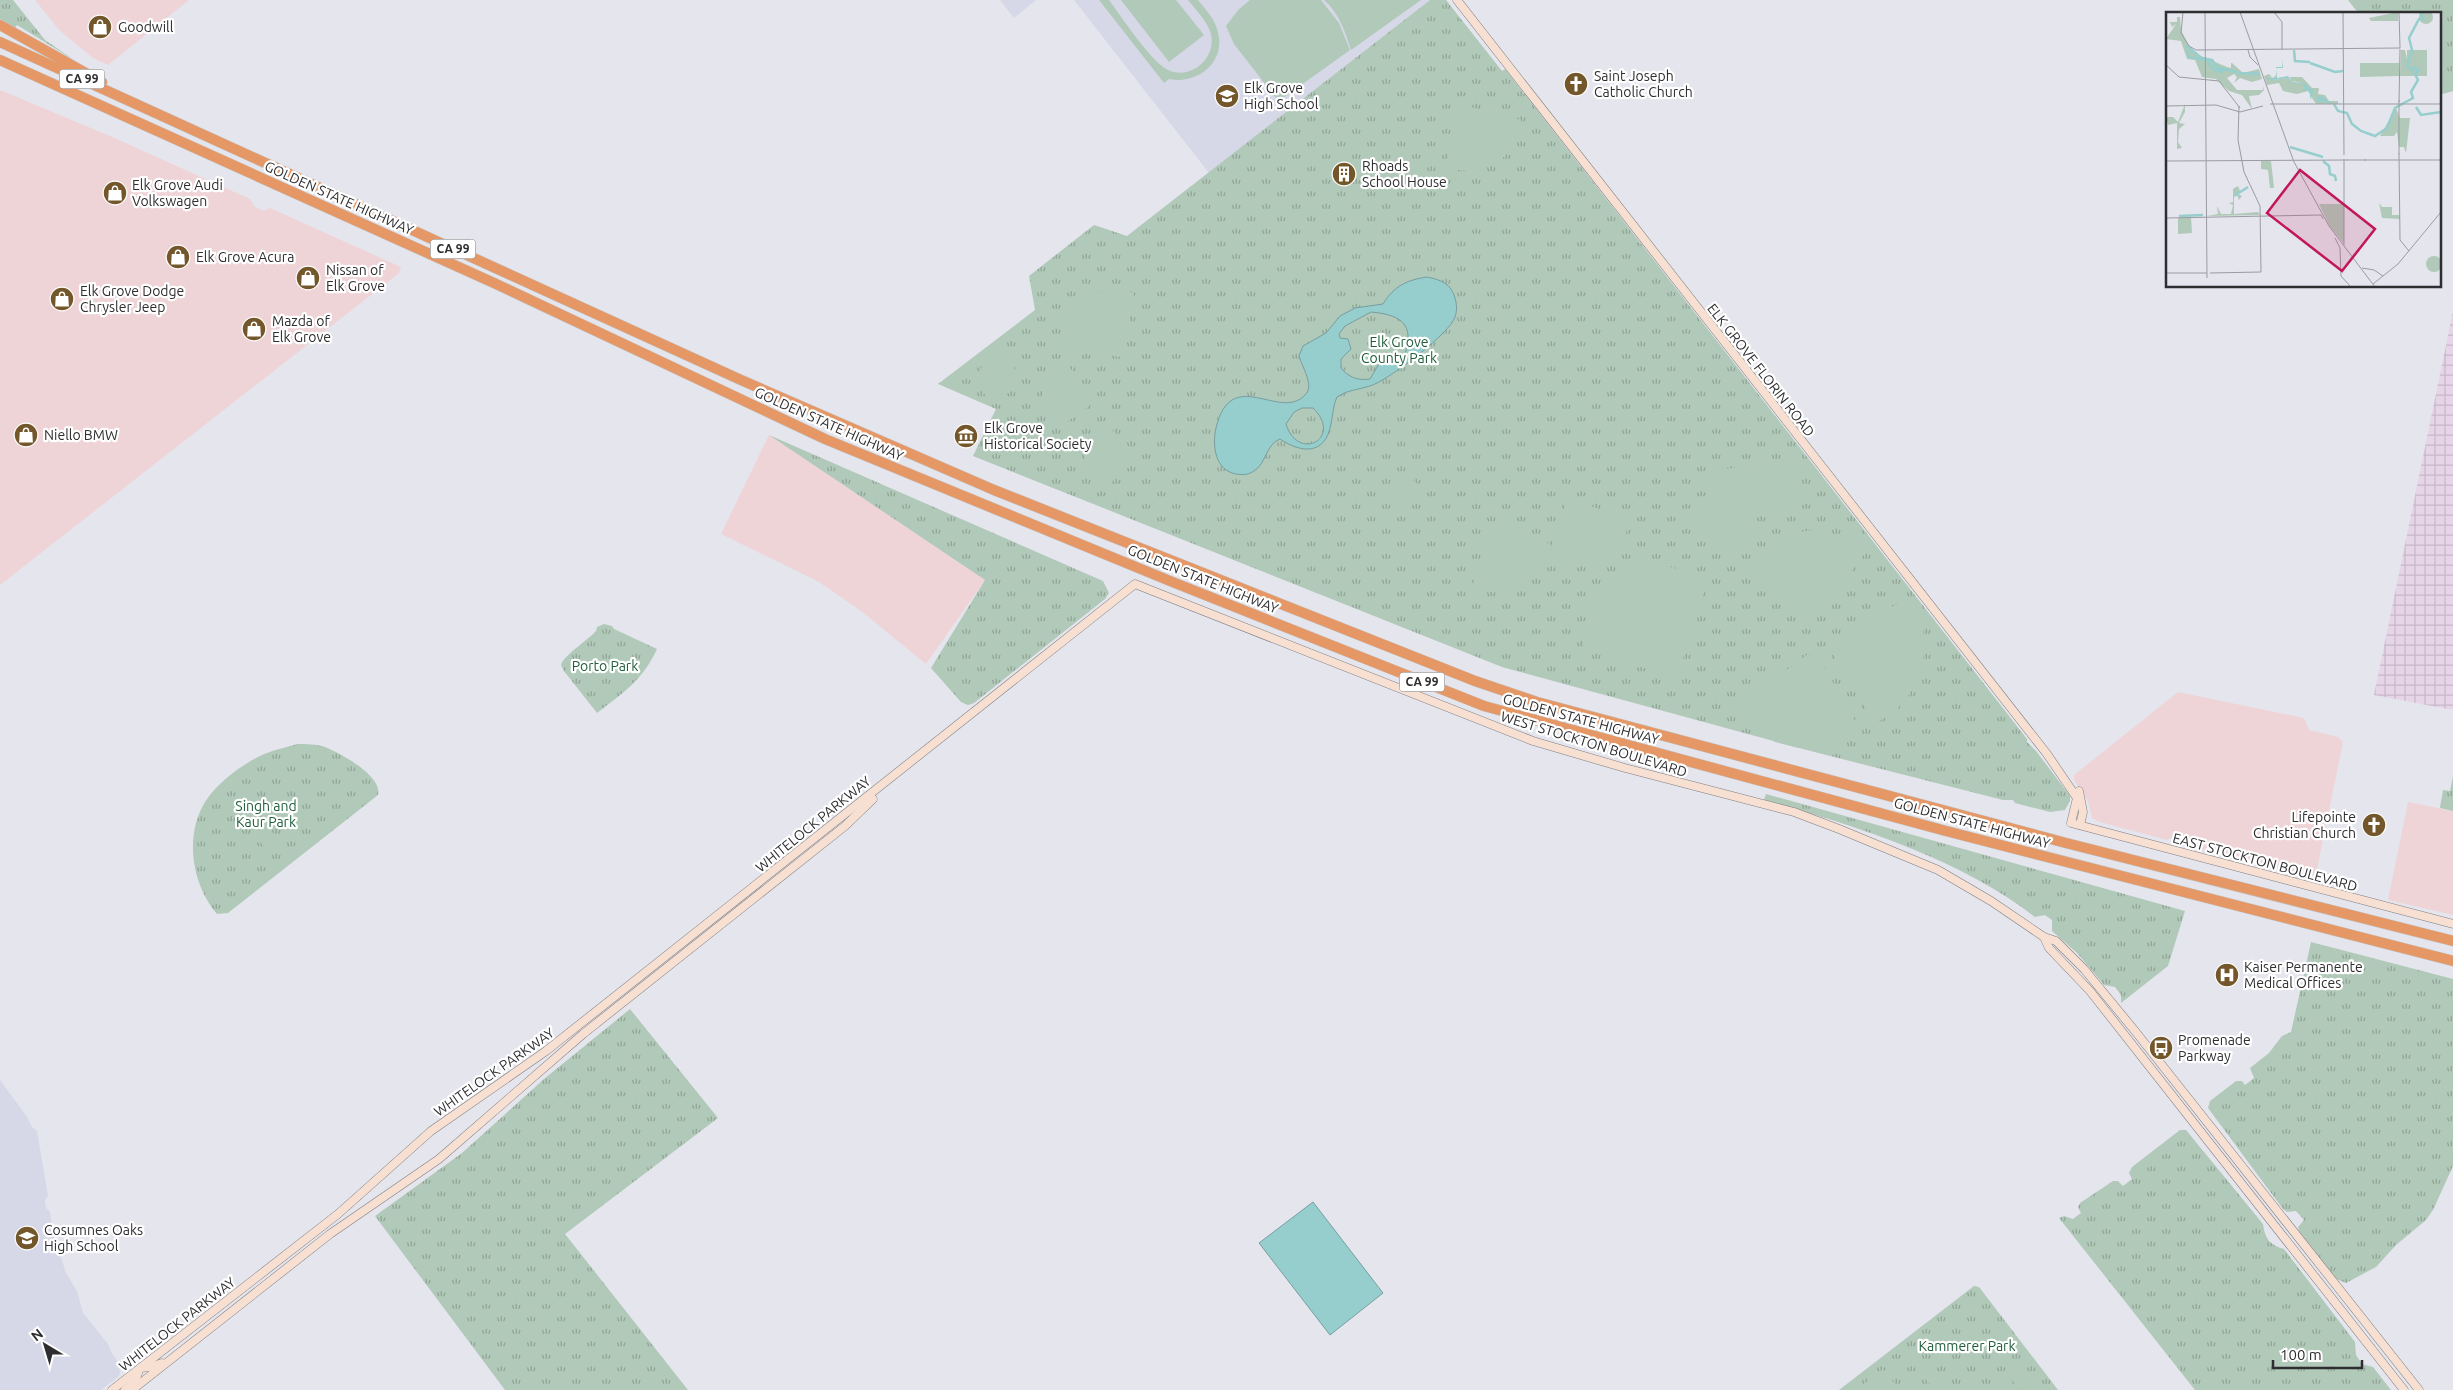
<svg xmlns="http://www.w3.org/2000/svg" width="2453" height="1390" font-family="Ubuntu,sans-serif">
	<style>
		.commercial { fill: #efd4d7 }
		.industrial { fill: url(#industrial-grid) }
		.built { fill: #d6d8e7 }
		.grass { fill: url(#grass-tufts) }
		.pitch { fill: #b1c9b8 }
		.water { fill: #96cece; stroke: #779e9f; fill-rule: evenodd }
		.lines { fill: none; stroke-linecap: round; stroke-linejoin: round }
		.secondary-casing { stroke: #7c7d84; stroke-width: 9 }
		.motorway-casing { stroke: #c4c4c5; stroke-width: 11 }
		.secondary { stroke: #f7e0d1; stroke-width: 8 }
		.motorway { stroke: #e59865; stroke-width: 10 }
		.labels { text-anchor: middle; stroke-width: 4.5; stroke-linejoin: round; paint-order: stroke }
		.shield { fill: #fff; stroke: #6d6d6f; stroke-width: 1 }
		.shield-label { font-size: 12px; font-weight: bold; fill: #2e2e31 }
		.poi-label { font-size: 14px; fill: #2e2e31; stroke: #fff; text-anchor: start }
		.street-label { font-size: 14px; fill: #2e2e31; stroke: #fff }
		.park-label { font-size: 14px; fill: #1e5d39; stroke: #fff }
		.inset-river { fill: none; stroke: #96cece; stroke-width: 2.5 }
		.inset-road { fill: none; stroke: #9b9ca2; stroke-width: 1 }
		.view { fill: #c2185b; fill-opacity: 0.15; stroke: #c2185b; stroke-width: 2.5 }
		.inset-edge { fill: none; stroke: #2e2e31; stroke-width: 2.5 }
	</style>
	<defs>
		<pattern id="industrial-grid" width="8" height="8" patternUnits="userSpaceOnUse" patternTransform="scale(1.25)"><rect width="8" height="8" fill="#e6d5e7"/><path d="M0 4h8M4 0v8" fill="none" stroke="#c6b7c7"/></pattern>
		<pattern id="grass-tufts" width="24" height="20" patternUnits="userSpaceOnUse" patternTransform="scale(1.25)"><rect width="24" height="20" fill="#b1c9b8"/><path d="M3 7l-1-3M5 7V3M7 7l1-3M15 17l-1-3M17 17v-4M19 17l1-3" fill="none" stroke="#90a496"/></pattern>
	</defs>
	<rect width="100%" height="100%" fill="#e4e5ed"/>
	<g class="commercial">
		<polygon points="35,0 189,0 108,65 93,58 60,31"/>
		<polygon points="0,90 110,136 250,199 254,206 263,211 270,208 401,267 399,273 0,585"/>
		<polygon points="769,435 985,580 926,664 861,611 819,582 721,534"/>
		<polygon points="2178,692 2304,718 2309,730 2338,737 2343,742 2316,874 2308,876 2267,865 2199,850 2170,838 2167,840 2100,822 2092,818 2088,801 2074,780 2074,775"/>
		<polygon points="2408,802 2453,811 2453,915 2388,900"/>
	</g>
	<polygon class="industrial" points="2453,311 2453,710 2374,695"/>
	<g class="built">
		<polygon points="1000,0 1036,0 1014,18"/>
		<polygon points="1074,0 1430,0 1209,173"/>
		<polygon points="0,1080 27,1117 32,1127 37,1131 48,1196 45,1200 46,1208 50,1212 53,1232 66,1273 77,1291 83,1313 108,1344 111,1352 121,1366 119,1376 101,1390 0,1390"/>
	</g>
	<g class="grass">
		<polygon points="0,0 13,0 45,40 74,60 17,25 15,28 0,19"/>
		<polygon points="1430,0 1446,0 1502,71 1505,69 2027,739 2027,742 2036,751 2070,796 2070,801 2065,810 2050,812 2015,803 2013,800 2003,800 1799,748 1502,667 973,456 996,409 938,384 1035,310 1029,276 1094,225 1127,236"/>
		<polygon points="2348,0 2453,0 2453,91 2439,95 2439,14 2359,14"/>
		<polygon points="769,435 1103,581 1109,593 1105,599 974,703 968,705 961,702 931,668 985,580"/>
		<path d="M604,624L612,626L614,629L657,649C642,681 624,692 597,713L564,671L561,665C563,656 588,640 596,631L597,627Z"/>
		<path d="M297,744C306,744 316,744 325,747C340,753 383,776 378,795L228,913L217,914C192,885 184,836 205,802C217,783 240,766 260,756C272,750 285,748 297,744Z"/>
		<polygon points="2453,776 2453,811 2440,808 2443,790 2450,791"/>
		<path d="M1766,794L2185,911L2168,966L2121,1003V995L2115,987L2104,985L2077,953L2052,931V920L2045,915L2035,917C1961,859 1855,825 1764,800Z"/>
		<polygon points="2311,942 2453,979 2453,1166 2433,1210 2426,1220 2396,1245 2376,1267 2346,1283 2336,1279 2299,1231 2298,1227 2304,1220 2296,1211 2287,1212 2283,1209 2208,1108 2210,1101 2236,1081 2242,1081 2245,1085 2254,1078 2250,1068 2269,1053 2282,1036 2291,1032"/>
		<polygon points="630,1009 718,1118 565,1234 688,1390 505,1390 375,1216 462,1153 544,1079"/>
		<path d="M2180,1130H2186L2263,1224C2265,1239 2270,1245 2284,1249L2355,1342L2356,1355L2362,1364L2373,1367L2391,1390H2195L2059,1218L2064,1216L2073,1219L2081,1213L2078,1207L2080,1203L2113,1181H2118L2123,1186L2132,1179L2129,1173L2132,1167Z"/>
		<polygon points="1974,1286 1979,1287 2058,1390 1839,1390"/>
	</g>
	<g class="pitch">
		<path d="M1099,0H1109C1121,16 1151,62 1168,70C1192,81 1219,56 1210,31C1206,20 1195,9 1188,0H1198C1205,9 1214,18 1217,29C1228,60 1199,85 1169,79L1164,83Z"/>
		<polygon points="1121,0 1176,0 1204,35 1169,62"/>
		<polygon points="1250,0 1321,0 1339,23 1350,50 1283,98 1275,97 1234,44 1226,26 1238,10"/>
		<path d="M1324,0H1421L1351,50C1345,31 1339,13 1324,0Z"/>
		<path d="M1467,106L1521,120C1516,161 1485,177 1446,168L1458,113Z"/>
		<path d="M1118,289L1134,293L1124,353L1119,357L1057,344C1067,308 1079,292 1118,289Z"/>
		<path d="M1000,349L1022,379L1020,385L992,404C972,381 975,366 1000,349Z"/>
		<path d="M1065,361L1093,398V403L1057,429C1036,402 1036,383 1065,361Z"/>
		<path d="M1107,425L1136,454L1137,460L1101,491C1076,466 1080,446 1107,425Z"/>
		<polygon points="1797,463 1801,508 1751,513 1761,527 1724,554 1715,552 1688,517 1701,506 1713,501 1710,470"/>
		<polygon points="1407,476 1423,488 1408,507 1392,495"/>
		<path d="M1571,499L1630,520C1619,564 1588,571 1548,559L1566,502Z"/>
		<path d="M1495,524L1552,545C1540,584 1512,600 1472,588L1489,527Z"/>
		<path d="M1821,530L1851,540L1867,550L1815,619L1807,620L1743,569C1771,539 1779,532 1821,530Z"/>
		<path d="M1640,562C1673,564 1680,569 1705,589L1678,674L1673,677L1583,649C1589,600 1590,580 1640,562Z"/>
		<path d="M1906,599C1909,603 1915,608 1918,614C1933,647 1921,687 1895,711C1890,716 1882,719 1875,723L1830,650L1833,639Z"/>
		<polygon points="1807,655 1818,656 1861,731 1832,748 1799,748 1775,742 1759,730 1740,707 1741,703"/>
		<polygon points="291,809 303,825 293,833 280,816"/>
		<circle cx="268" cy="839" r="8"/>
		<polygon points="1927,1359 1941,1377 1930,1385 1917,1368"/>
		<polygon points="2010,1367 2026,1387 2020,1390 2004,1371"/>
		<polygon points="1883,1369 1900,1390 1856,1390"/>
	</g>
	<g class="water">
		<path d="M1427,277C1442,280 1451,284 1455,298C1457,305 1457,311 1455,317C1449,334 1396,373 1379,382C1365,390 1350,388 1337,397C1333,406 1333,414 1331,424C1325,456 1301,453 1280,439C1266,444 1266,464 1254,471C1248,475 1243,475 1236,474C1215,470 1212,446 1216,428C1231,364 1280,422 1305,395C1315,386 1302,367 1299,356L1303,346L1326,333L1340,316L1355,308L1383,304C1394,286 1407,280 1427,277ZM1371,312C1406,315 1416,328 1402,362L1383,357L1370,379C1358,381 1348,377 1341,368V359L1351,349L1348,339L1340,338L1339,334L1345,326ZM1302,408H1313C1344,438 1298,463 1286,424L1294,412Z"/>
		<polygon points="1313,1202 1383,1293 1330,1335 1259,1243"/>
	</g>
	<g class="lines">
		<g class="secondary-casing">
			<g id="secondary">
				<polyline points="1457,0 2047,754 2077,798 2071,823 2453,924"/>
				<polyline points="2079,791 2083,812 2080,825"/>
				<polyline points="2044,937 2049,948 2090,991 2404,1390"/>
				<polyline points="112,1390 338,1214 431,1131 546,1051 1135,584 1533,741 1625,768 1794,812 1839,829 1938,870 1991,901 2044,937 2056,941 2084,969 2135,1031 2419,1390"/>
				<polyline points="125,1390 135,1381 140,1368 151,1367 162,1363"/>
				<polyline points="132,1390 330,1234 439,1159 583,1034 845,826 873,799"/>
			</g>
		</g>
		<g class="motorway-casing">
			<g id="motorway">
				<polyline points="0,25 102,82"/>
				<polyline points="0,42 741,380 994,490 1475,681 1537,702 2066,843 2453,941"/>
				<polyline points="0,60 494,283 825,439 1170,581 1484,706 1946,831 2453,961"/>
			</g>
		</g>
		<use href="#secondary" class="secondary"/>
		<use href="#motorway" class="motorway"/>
	</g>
	<defs>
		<g id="shop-disc" transform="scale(1.25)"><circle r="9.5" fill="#73562a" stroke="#fff"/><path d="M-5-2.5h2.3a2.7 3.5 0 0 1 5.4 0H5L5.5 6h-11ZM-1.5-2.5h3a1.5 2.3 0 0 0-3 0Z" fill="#fff"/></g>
		<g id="church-disc" transform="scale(1.25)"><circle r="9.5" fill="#73562a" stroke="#fff"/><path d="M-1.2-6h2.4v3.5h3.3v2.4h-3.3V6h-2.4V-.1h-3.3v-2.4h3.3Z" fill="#fff"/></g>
		<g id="school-disc" transform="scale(1.25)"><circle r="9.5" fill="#73562a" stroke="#fff"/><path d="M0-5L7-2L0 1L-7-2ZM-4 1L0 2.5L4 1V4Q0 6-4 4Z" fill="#fff"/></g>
		<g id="building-disc" transform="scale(1.25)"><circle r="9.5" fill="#73562a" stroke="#fff"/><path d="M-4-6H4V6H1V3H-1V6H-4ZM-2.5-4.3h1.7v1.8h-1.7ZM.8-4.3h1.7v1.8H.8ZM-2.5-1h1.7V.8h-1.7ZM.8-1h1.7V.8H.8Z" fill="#fff"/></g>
		<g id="museum-disc" transform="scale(1.25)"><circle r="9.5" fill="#73562a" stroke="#fff"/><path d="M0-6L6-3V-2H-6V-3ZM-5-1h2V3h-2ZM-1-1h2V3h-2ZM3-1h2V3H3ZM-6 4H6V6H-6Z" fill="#fff"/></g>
		<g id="hospital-disc" transform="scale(1.25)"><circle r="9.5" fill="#73562a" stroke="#fff"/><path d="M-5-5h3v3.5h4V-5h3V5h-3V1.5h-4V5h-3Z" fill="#fff"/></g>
		<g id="bus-disc" transform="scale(1.25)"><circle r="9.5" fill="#73562a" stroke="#fff"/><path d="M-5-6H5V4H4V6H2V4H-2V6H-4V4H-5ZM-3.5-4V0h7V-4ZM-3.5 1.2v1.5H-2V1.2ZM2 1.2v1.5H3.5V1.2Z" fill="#fff"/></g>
	</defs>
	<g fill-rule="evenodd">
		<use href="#shop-disc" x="100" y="27"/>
		<use href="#church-disc" x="1576" y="84"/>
		<use href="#school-disc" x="1227" y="96"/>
		<use href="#building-disc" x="1344" y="174"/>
		<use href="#shop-disc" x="115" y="193"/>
		<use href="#shop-disc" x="178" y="257"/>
		<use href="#shop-disc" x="308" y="278"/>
		<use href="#shop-disc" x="62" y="299"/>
		<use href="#shop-disc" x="254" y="329"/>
		<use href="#shop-disc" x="26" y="435"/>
		<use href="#museum-disc" x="966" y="436"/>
		<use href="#church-disc" x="2374" y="825"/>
		<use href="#hospital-disc" x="2227" y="975"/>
		<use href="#bus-disc" x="2161" y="1048"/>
		<use href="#school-disc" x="27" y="1238"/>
	</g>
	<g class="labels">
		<g class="shield">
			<rect x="59.5" y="69.5" width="45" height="19" rx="4"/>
			<rect x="430.5" y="239.5" width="45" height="19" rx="4"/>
			<rect x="1399.5" y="672.5" width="45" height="19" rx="4"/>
		</g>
		<g class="shield-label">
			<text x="82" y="83">CA 99</text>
			<text x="453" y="253">CA 99</text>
			<text x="1422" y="686">CA 99</text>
		</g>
		<g class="poi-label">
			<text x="118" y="32">Goodwill</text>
			<text x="1594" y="81">Saint Joseph<tspan x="1594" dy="16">Catholic Church</tspan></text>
			<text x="1244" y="93">Elk Grove<tspan x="1244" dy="16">High School</tspan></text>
			<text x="1362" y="171">Rhoads<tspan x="1362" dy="16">School House</tspan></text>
			<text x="132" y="190">Elk Grove Audi<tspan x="132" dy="16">Volkswagen</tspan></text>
			<text x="196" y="262">Elk Grove Acura</text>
			<text x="326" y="275">Nissan of<tspan x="326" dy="16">Elk Grove</tspan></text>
			<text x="80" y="296">Elk Grove Dodge<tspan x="80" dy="16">Chrysler Jeep</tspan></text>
			<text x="272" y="326">Mazda of<tspan x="272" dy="16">Elk Grove</tspan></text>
			<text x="984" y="433">Elk Grove<tspan x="984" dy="16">Historical Society</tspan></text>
			<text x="44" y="440">Niello BMW</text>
			<text x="2356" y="822" text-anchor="end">Lifepointe<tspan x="2356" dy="16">Christian Church</tspan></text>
			<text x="2244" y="972">Kaiser Permanente<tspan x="2244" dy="16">Medical Offices</tspan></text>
			<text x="2178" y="1045">Promenade<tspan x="2178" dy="16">Parkway</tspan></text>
			<text x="44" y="1235">Cosumnes Oaks<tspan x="44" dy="16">High School</tspan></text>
		</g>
		<g class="street-label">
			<text transform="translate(339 198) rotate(24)" y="5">GOLDEN STATE HIGHWAY</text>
			<text transform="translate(1761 370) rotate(52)" y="5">ELK GROVE FLORIN ROAD</text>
			<text transform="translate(829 424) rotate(24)" y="5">GOLDEN STATE HIGHWAY</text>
			<text transform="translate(1203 579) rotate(22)" y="5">GOLDEN STATE HIGHWAY</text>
			<text transform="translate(1581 719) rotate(15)" y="5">GOLDEN STATE HIGHWAY</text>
			<text transform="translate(1594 744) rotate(17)" y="5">WEST STOCKTON BOULEVARD</text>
			<text transform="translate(1972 823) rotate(15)" y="5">GOLDEN STATE HIGHWAY</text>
			<text transform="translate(813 824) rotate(-39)" y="5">WHITELOCK PARKWAY</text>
			<text transform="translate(2265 862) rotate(15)" y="5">EAST STOCKTON BOULEVARD</text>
			<text transform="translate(494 1072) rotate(-35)" y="5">WHITELOCK PARKWAY</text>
			<text transform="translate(177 1324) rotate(-38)" y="5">WHITELOCK PARKWAY</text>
		</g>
		<g class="park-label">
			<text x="1399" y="347">Elk Grove<tspan x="1399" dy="16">County Park</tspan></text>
			<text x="605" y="671">Porto Park</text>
			<text x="266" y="811">Singh and<tspan x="266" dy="16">Kaur Park</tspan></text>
			<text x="1967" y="1351">Kammerer Park</text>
		</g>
	</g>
	<g transform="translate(2166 12)">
		<rect width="275" height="275" fill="#e4e5ed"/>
		<path d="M253 5a7 7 0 1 1 14 0a7 7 0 1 1-14 0ZM232,0V9H205L203,6ZM11,5H14L15,18L24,36L35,44L61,55L65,56V51H66L77,61L93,57L96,67L86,70L74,66L68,71L71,65L68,62L61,66L71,78H97L98,74V78L93,83L83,84L86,97L76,83L63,79L50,67L36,65L29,48L21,47L15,29L0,27L10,12L6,15L4,10H11ZM235,38H239L241,47V38H261V64H234ZM194,51H233V64L194,65ZM103,62L107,66L110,63V66H107L103,64L108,68L122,66L128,71H136L126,69L124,65H136L146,76H153L152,82L159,83L163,89H172V92H150L142,79L131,82L117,79L113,71L101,73L98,64ZM19,92V100L13,111L19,112L13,117L12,130L16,136L11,137V111L2,113L0,105H7L12,110ZM230,96L234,106H244L240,141L238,135H233L231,120L228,124H214ZM95,149H105L108,176H104L102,158L95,157ZM72,174L74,179L83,175L72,182L76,184L73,188L71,183L68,184V202L92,200L94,203L41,204L52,202L51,194L55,202H65L67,193L63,191L67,190V177ZM213,191L216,195H226V203H234V207L216,206ZM153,192H178V232L164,215ZM25,205L26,221L12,222V206ZM260 252a8 8 0 1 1 16 0a8 8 0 1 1-16 0Z" fill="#b1c9b8"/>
		<path d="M116,47L117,56H110L111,66L122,64L127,70L137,71L148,79L145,86L150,88L153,83L166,91L151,89L144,86V79H139L137,72L127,71L122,66L109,68L99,66H110V55H116Z" fill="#96cece"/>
		<path class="inset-river" d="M20,33L35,46M21,38L23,45L38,48M128,38L129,49L144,50M35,46L46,48L52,56L71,60M41,49L47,57L57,60M144,51L169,60L177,59M72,61L93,62M168,92L172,99L181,101L186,112L195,119L209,124L221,116L229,96L247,86L245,80L252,68L249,62L253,58L248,55L246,59L241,53L246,38L243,26L253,7H257L254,0M250,95L255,103L275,100M124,135L157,145M157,149L163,154L164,162L169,164L170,169M68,184L82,175M13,204L37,203"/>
		<path class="inset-road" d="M17,0L15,21L23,34L30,38L234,36M39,0L41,266M74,0L128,150L163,214L209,275M108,0L116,10V38M177,0L178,143M233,0L234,36M82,38L84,45L92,53M0,53L13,65L53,69L74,96M233,88V142M233,90L234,37M104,92H275M0,94L50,93L74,100L97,94M233,141L234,228L243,239M181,148H200M198,148H275M0,149L182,148M0,206L155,203L157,207M169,226L174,236L175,264L185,275M178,233V147M196,256L208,258L217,264M0,261H41M44,261L95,260L94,194L78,160L72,128L73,94M207,272L232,252L275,200"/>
		<path class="view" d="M134,158L209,217L176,259L101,201Z"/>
		<rect width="275" height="275" class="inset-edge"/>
	</g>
	<g transform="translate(45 1345) rotate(322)" stroke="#ffffff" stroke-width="4" paint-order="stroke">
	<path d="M0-4L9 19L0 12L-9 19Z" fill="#2e2e31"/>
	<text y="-8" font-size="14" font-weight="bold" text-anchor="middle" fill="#2e2e31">N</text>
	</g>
	<path d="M2273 1360v8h89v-8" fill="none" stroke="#2e2e31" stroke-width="2.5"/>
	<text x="2280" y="1360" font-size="15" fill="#2e2e31" stroke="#ffffff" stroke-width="4" paint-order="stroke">100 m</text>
</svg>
